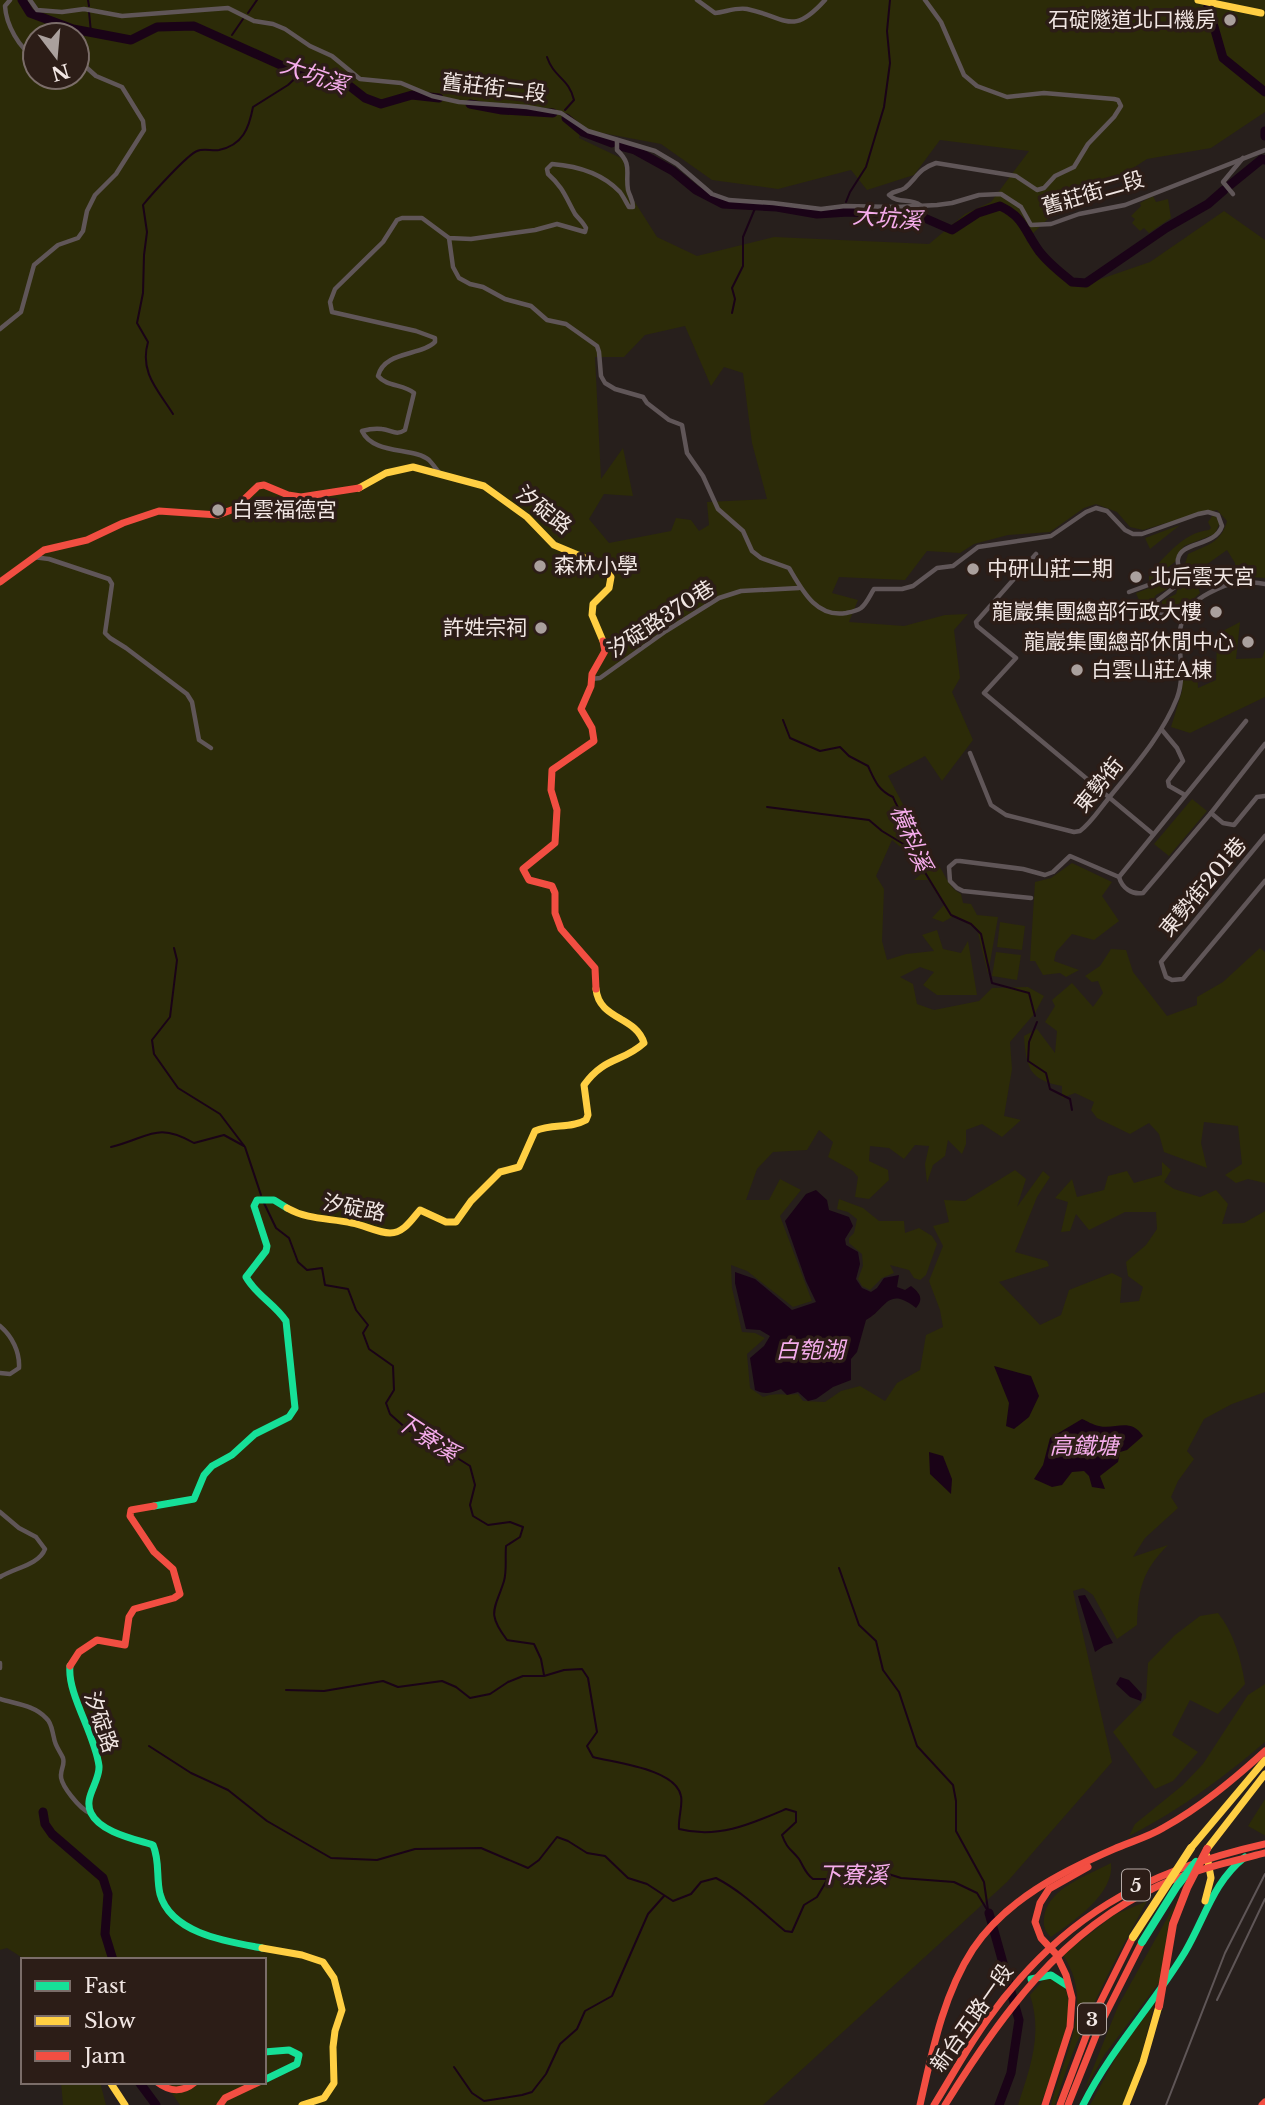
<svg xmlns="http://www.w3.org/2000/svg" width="1265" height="2105" font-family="'Libre Baskerville','Noto Sans TC',serif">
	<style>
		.green { fill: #2c2b08; fill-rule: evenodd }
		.water { fill: #1a0317 }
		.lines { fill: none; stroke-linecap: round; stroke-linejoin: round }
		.stream { stroke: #1a0317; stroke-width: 2 }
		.river { stroke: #1a0317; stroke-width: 9 }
		.street { stroke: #605658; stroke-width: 4.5 }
		.fast { stroke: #16e098; stroke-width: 7 }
		.slow { stroke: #ffcf43; stroke-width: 7 }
		.jam { stroke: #f24e42; stroke-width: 7 }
		.rail { stroke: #5f5657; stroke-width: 2 }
		.fast-bridge { stroke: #16e098; stroke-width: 8 }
		.slow-bridge { stroke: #ffcf43; stroke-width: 8 }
		.jam-bridge { stroke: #f24e42; stroke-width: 8 }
		.poi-dot { fill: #aaa09d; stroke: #2c1d17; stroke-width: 2.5 }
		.labels { text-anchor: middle; stroke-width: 7; stroke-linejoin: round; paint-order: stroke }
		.shield { fill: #2c1d17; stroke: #b6aaa6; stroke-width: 2 }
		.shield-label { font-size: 19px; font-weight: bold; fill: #f1e6e3 }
		.poi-label { font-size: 21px; fill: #f1e6e3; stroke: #2c1d17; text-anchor: start }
		.street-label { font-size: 21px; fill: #f1e6e3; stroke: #2c1d17 }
		.water-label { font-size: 23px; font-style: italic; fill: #f5aceb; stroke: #2c1d17 }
	</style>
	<rect width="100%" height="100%" fill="#271f1c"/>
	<g class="green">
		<path d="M0,0H1265V112L1211,148L1147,159L1102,188L1050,217L1026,240L1057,275L1086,284L1150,262L1224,211L1265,240V578L1236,576L1235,563L1227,550L1193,574L1200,593L1178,613L1161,609L1162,601L1176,594L1188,554C1207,545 1221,543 1227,521L1217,510L1196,514L1143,530L1130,527L1117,512L1096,504L1084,508L1050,532L1008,535L974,544L960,553L927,551L905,580L839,577L832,593L858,600L849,622L904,626L945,615L968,614L954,630L960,678L952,692L973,740L942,781L925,756L888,776L924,844L915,859L892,840L876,876L884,889L882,941L887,960L906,954L934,951L922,935L937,930L943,949L961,953L968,941L977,995H937L923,985L934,972L920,967L900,977L913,984L917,1004L934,1010L979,1001L992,988L1028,987L1044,996L1035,1013L1010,1042L1012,1069L1004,1116L1021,1120L1002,1137L982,1124L966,1130V1144L962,1154L948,1140L945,1156L933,1165L927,1183L925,1164L929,1146L915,1145L904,1159L889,1148L870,1146L869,1161L888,1170L889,1180L869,1199L855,1197L858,1177L853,1171L828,1157L833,1142L819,1130L807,1150L773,1152L757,1169L746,1200H769L780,1179L801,1190L780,1216L812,1301L793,1307L747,1271L731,1265L732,1288L742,1332L755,1333L765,1338L747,1354L750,1388L763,1397C779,1392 783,1396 798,1394L803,1401L825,1402L841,1391L860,1386L885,1401L897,1383L920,1370L926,1335L943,1327L940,1310L929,1281L943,1246L933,1226L949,1222L944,1200L965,1201L1015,1170L1026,1179L1017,1207L1043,1171L1050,1177L1037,1197L1015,1252L1047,1261L1049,1266L999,1282L1040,1325L1061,1315L1069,1290L1112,1273L1122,1278L1120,1303L1139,1301L1143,1287L1128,1276L1126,1262L1146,1245L1157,1229L1156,1212H1125L1089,1230L1076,1214L1070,1231L1061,1232L1068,1202L1055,1198L1072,1179L1077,1197L1104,1190L1108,1176L1127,1171L1134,1183L1162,1175V1162L1171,1170L1164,1182L1174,1189L1200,1197L1216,1190L1228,1204L1222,1224L1244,1223L1265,1211V1392L1232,1404L1204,1419L1187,1451L1194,1459L1178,1481L1171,1497L1178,1508L1145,1538L1133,1557L1168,1545C1142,1571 1138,1590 1137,1625L1117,1639L1093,1595L1083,1588L1073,1591L1112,1762L1007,1882L763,2105H180L164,2082H264V1960H26L7,1948L0,1950ZM35,35H77V77H35ZM581,129L661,144L712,180L778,189L851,170L867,190L914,175L940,140L1029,151L991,202L965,214L929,244L774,237L697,256L657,237L631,196L623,159L579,138ZM685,326L711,386L724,367L743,373L752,443L767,499L707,502L709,525L699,531L691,520L676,518L671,531L609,543L589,519L604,494L633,496L623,448L601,479L595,357H624L645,335Z"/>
		<polygon points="1153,196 1156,202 1168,199 1171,218 1149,233 1144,228 1140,231 1132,223 1135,219 1131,216 1141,206 1140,203"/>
		<path d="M1212,516L1217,517L1220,522L1215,534L1184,546L1175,562L1149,581V573C1168,555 1182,533 1209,530L1211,528L1208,522Z"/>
		<polygon points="1180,525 1150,549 1145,538"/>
		<polygon points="1171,573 1174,577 1173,586 1156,595 1147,611 1143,610 1136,593 1152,587"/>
		<polygon points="1240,622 1236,659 1262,658 1265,650 1265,697 1190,733 1171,727 1182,691 1183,670 1197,672 1198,688 1216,680 1217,634"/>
		<polygon points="1192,799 1207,811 1169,856 1154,844"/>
		<path d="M923,859L931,863L934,860C945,871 947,887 961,894L963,903L971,904L977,915L998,917L988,974L977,929L954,916L943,922L932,918L944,905L928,880H914L926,870Z"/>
		<polygon points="1072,863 1112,882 1102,896 1119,921 1094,940 1072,934 1056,952 1054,961 1079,970 1066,977 1060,973 1043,975 1035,961 1030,961 1035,882 1051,878"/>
		<polygon points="1000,922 1025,926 1022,950 997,947"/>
		<path d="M1260,948L1265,952V1183L1248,1179L1236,1183L1225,1175L1242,1164L1238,1126L1204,1122L1201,1143L1207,1168L1164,1152L1159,1134L1149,1123L1130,1134L1097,1118L1091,1110L1094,1102L1075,1093L1062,1098V1086C1029,1080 1026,1067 1024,1036L1037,1029L1055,1053L1057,1031L1045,1022L1055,1006L1052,1000L1072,983L1093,1007L1103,993L1098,981L1092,982L1085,976L1100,966L1111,949L1126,950L1133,972L1167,1016L1197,1005V997L1223,982Z"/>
		<polygon points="996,952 1021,955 1017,980 992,976"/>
		<polygon points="839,1199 863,1208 879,1221 904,1221 905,1233 919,1228 932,1236 937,1244 926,1275 920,1280 914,1278 909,1270 890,1265 894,1273 882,1278 870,1290 862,1286 858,1279 863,1266 862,1254 849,1243 849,1238 854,1233 857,1219 848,1212 837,1209"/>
		<path d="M1218,1613C1234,1633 1241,1659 1245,1684L1218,1714L1190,1700L1172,1735L1198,1752L1173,1781L1155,1789L1113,1732L1146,1698L1148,1663L1175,1635L1200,1616Z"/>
		<path d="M1265,1684V1742C1223,1778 1178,1811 1129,1836L1135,1824L1183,1785L1203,1764L1248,1695Z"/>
		<polygon points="1265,1799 1265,1835 1264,1835 1248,1826"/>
		<path d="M1111,1863C1115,1893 1074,1921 1051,1937C1045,1932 1043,1926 1044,1918C1047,1888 1089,1875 1111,1863Z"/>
		<polygon points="1179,1897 1169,1921 1161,1980 1105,2054 1084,2091 1118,2006"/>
		<path d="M1147,1901C1111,1967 1076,2033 1055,2105H1051C1063,2056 1096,2004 1063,1955L1114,1915Z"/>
		<path d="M1049,1978C1057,1982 1063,1984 1066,1991C1077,2017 1049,2079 1041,2105H1018C1030,2068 1043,2034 1030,1995L1044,1979Z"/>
		<polygon points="1155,2002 1140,2060 1123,2105 1090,2105 1121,2048"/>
		<polygon points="61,2082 100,2082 106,2105 63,2105"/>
	</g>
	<g class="water">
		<path d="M816,1190L827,1200L829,1210L849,1217L853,1226L845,1239L846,1245L858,1252L860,1264L856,1279L862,1288L871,1292L877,1288L884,1278L899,1275L897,1287L905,1290L911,1286C920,1293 924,1299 916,1308C887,1285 886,1310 866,1320L857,1352L851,1359V1380L833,1387L816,1399L808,1401L798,1392L787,1395L781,1389C771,1393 765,1395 755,1390L750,1358L764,1346L770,1336L760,1330L746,1329L735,1283V1272L755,1279L792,1310L816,1302L806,1281L785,1221L806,1194Z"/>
		<polygon points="994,1366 1031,1376 1039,1396 1029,1417 1014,1429 1006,1426 1009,1403"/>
		<path d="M1082,1419C1087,1421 1093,1425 1099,1426C1115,1430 1130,1417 1143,1436L1127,1450L1120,1452L1118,1462L1100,1476L1105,1489L1092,1487L1089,1476L1084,1471L1072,1472L1062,1485L1052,1487L1034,1479L1043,1465L1050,1438Z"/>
		<polygon points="929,1452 943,1456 952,1479 951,1494 930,1474"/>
		<polygon points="1085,1595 1113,1643 1104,1646 1095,1652 1078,1596"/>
		<polygon points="1120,1677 1129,1680 1142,1694 1141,1701 1130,1697 1116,1684"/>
	</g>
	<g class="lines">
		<g class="stream">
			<polyline points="88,0 89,6"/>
			<polyline points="89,12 91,32"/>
			<polyline points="248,13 257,0"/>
			<polyline points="232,35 243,19"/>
			<path d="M547,57C554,78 569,78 574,100L565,110"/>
			<polyline points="846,202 850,192 866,167 884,107 890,63 887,31 890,0"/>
			<polyline points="848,210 848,212"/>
			<polyline points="732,313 735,299 732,288 743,266 743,237 756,206"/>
			<path d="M173,414C159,391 139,373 148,342L137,323L143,293L144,255L147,232L143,205C151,195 187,155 197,151C203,148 212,151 219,150C243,145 249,128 253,107L288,85L301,73"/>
			<path d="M783,720L790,738L820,751L840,747L849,756L868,766C875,781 878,790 893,797C899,813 909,822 916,837L910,848L951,915L971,924L981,934L992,983L1029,993L1035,1016"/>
			<polyline points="767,807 869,820 882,831 910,848"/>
			<polyline points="174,948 177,960 170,1017 152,1040 154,1054 178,1088 220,1114 245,1147 261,1195"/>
			<polyline points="1037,1022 1029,1042 1028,1061 1046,1073 1050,1089 1070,1099 1072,1110"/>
			<path d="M111,1147C149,1138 156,1121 194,1143L224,1135L244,1146"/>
			<path d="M264,1203L276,1228L289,1238L298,1262L307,1270L322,1268L325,1285L348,1289L356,1310L368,1325L363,1333L369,1349L393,1366L394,1390L386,1403L390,1414L409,1431L432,1435L454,1456L470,1466L475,1485L470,1505L473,1516L488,1525L510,1522L523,1527L520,1537L506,1546C505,1557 507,1571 504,1581C495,1610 486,1612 507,1640L534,1644L541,1659L544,1675"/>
			<polyline points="839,1568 859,1625 876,1641 883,1670 899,1692 917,1746 953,1785 956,1801 956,1831 984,1882 988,1910"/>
			<path d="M286,1690L324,1691L383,1681L398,1687L442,1681L456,1687L470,1698L490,1694L508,1682L523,1676H544L564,1670L582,1669L588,1678L597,1732L587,1746L593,1757C616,1763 676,1769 681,1796C683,1805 678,1818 679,1829C718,1839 751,1824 786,1809L796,1812V1822L782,1835C787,1849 791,1849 799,1859C804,1867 805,1873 813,1879H828L857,1870L882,1872L901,1878L954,1882L977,1893L989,1913"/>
			<path d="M149,1746L191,1773L228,1790L267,1821L331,1858L377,1860L415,1849L481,1848L528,1868L539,1860L557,1837L568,1841L587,1853L605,1856L628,1878L647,1884L673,1901L691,1894L701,1882L716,1878C743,1892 762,1912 785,1931L792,1932L804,1905L817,1897L827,1880"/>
			<polyline points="454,2067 472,2093 484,2101 522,2095 532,2092 546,2074 560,2044 577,2029 585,2011 612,1996 648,1914 664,1896"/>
		</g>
		<g class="river">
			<polyline points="22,0 30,13 73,29 131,40 157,27 194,26 296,72 321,80 347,84 365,98 381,104 412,95 439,98"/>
			<polyline points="1208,6 1223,58 1265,92"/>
			<polyline points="470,104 502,110 553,113"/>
			<polyline points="566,118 583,132 612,143"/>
			<polyline points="1265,131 1265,136"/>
			<path d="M620,146L635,150L673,171L696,190L723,204L777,207L817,214L848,212L920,216L952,230L978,213L1000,206C1024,217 1025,232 1039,251C1048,263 1061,273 1072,282L1086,283L1166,228L1208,204L1224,190"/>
			<polyline points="1230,185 1262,159 1265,160"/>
			<polyline points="43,1812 45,1824 52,1834 103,1878 108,1894 105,1934 113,1960"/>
			<polyline points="989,1913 1019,2020 1011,2073 999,2105"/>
			<polyline points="139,2082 156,2105"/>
		</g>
		<g class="street">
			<path d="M10,0L5,6C6,24 19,49 35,57"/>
			<polyline points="30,0 37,10 62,12 84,9 122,16 228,8 254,21 273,24 285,29 310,46 332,56 360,79 401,83 432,96 459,102 527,107 561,113 588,131 655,151 677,164 712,194 729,200 773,203 821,209 845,206 896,207 937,205 952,203 979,195 1001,194 1021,207 1031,225 1051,224 1079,214 1125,205 1265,150"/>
			<path d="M697,0L715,13C725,12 737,7 747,9C786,17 792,37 825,0"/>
			<polyline points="1233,194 1223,182 1243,158"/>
			<path d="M920,205C911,198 898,204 889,195C895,190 899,192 905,188C917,178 918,169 936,163L1016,176L1037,190L1044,188L1055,176L1074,167L1088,144L1114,117L1121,106L1118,100L1114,99L1044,93L1007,97L977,86L964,75L941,22L925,0"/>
			<path d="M449,238L453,267L459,278L470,284L483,287L505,299L531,306L547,320L566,324L597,346L599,352L601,376L605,383L615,389L643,397L647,403L669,420L682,425L687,453L703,476L718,509L743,531L752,551L761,558L789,568C802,590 816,618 846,613C851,612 857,611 861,608C867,603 870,595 874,589H902L913,586L937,568L953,566L978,547L1051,536L1086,512L1096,508L1107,511L1125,530L1133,534H1142L1198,514L1208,512L1218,515L1222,526C1215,547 1181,541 1178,559C1177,562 1179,566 1179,570C1179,576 1177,582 1175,587L1158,600L1156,605L1158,612L1182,618"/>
			<polyline points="0,329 21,312 34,265 58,245 78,238 83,231 87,211 95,195 116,174 144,130 143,121 122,87 96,76 77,59"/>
			<path d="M440,474C437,470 433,464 429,460C414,447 373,455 362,431C369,429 375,428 382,429C392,430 396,436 405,430L414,393C404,384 387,387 378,376C384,351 421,356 435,342V338L416,331L332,312L330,302L335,289L383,242L397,220L402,218H422L449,238L471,239L535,230L557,224L585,232L586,228C583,222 579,219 575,214C566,198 563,187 548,174L547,169L552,164C578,166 602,173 620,192C623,196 626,202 629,207H633C633,200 630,197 628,190C625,172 633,165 617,150V140"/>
			<polyline points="1036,554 976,622 977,626 1016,658 984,693 1153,834"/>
			<polyline points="33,557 49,559 109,579 112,584 105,633 110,638 126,648 187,694 192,702 199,740 211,748"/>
			<polyline points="1129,592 1151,584 1171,570 1179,571"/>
			<polyline points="591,679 600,678 666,631 719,598 741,591 799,588"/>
			<polyline points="1162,730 1177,748 1183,761 1168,781 1169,786 1185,795"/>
			<path d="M970,753L991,805L1006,815L1074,832L1080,831C1091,823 1099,810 1108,799C1133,768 1162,736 1177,698C1192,658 1158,620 1209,593C1232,581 1239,580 1265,584"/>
			<polyline points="1211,813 1265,744"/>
			<polyline points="1265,836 1161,962 1166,977 1172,980 1183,979 1265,881"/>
			<polyline points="1119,877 1246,721"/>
			<path d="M1031,898L963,891L957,888L950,881L949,867L956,861H960L1023,869L1045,875L1053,872L1070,856L1119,877C1122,888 1132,895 1143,893L1211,813L1223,823L1234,825L1257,797L1265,796"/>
			<path d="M0,1326C12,1336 20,1352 19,1368L10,1374L0,1373"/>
			<path d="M0,1512L19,1528L36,1537L45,1549C39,1565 14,1568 0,1577"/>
			<polyline points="0,1663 0,1668"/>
			<path d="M0,1699C16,1704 34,1705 46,1718C52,1723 52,1731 54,1738C55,1746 60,1751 63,1758C65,1765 61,1768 61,1775C60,1785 80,1809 90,1813"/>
		</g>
		<g class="fast">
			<path d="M154,1506L194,1499L204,1475L212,1466L232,1455L255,1434L289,1417L295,1408L286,1321C275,1304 256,1295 246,1277L266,1251L267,1246L254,1206L257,1200H274L287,1208"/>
			<path d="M70,1666C67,1694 95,1734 99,1766C100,1782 83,1797 91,1813C100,1832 134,1839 153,1845C160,1861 156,1877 160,1894C171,1934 229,1942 262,1948"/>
			<polyline points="1031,1979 1051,1975 1068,1986"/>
			<polyline points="264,2052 289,2050 299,2055 297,2064 264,2080"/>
			<path d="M1083,2105C1111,2049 1153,2005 1185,1952C1205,1918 1213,1882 1245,1857"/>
		</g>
		<g class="slow">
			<polyline points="1198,0 1261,13"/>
			<polyline points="359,488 386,473 413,467 484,486 527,517 554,545 602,565 611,577 609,588 593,604 592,615 603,641"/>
			<path d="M287,1208C308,1220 329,1218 352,1223C364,1225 378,1233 390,1233C404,1233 412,1219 420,1210L446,1222H456L471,1201L500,1172L519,1167L535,1131C552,1123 570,1129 586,1120L588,1115L584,1085C605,1056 622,1063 644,1043C636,1016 599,1020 596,989"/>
			<polyline points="1191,1848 1265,1760"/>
			<polyline points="1207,1849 1265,1774"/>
			<polyline points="1205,1901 1211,1878 1207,1856"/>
			<polyline points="262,1948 302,1955 323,1962 334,1978 342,2010 335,2031 333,2047 334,2083 324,2098 302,2105"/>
			<polyline points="110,2082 125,2105"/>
			<polyline points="1126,2105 1143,2062 1159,2006"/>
		</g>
		<g class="jam">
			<polyline points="0,582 44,550 87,540 123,523 159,511 218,515 234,509 258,486 264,485 288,495 301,497 359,488"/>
			<polyline points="596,989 595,968 561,929 555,913 555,893 552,886 529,880 523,869 555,843 557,810 551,790 552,770 594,741 592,728 581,709 591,686 592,674 605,651 603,641"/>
			<polyline points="70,1666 79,1652 97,1640 125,1645 129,1617 134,1609 174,1598 180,1594 173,1569 154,1552 130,1516 131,1510 154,1506"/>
			<path d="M157,2082C170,2092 182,2093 195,2082"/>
			<polyline points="220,2105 225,2098 259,2082"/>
			<path d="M920,2105C932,2052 943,1995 973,1949C1006,1900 1061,1872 1114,1849C1130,1842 1148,1837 1163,1828C1201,1807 1233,1780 1265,1751"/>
			<path d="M934,2105C952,2076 968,2046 988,2019C1061,1917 1144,1871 1265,1844"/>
			<path d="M945,2105C1000,2016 1061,1931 1158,1886C1192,1870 1229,1862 1265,1853"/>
			<polyline points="1045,2105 1070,2027 1072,1998 1066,1975 1056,1954 1041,1938 1035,1922 1040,1903 1049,1889 1088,1867"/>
			<polyline points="1060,2105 1094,2015 1133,1937"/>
			<polyline points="1068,2105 1101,2023 1142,1942"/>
			<polyline points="1262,2105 1265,2102"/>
		</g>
		<g class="rail">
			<polyline points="1217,2000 1265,1899"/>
			<polyline points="1166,2105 1225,1953 1265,1874"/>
		</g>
		<polyline class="fast-bridge" points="1142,1942 1177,1886 1196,1862"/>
		<polyline class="slow-bridge" points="1133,1937 1191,1848"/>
		<polyline class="jam-bridge" points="1159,2006 1173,1924 1187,1888 1207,1849"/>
	</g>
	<g class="poi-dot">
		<circle cx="1230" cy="20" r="7"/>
		<circle cx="218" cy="510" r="7"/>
		<circle cx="540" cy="566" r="7"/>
		<circle cx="973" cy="569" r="7"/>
		<circle cx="1136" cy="577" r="7"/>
		<circle cx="1216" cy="612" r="7"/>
		<circle cx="541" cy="628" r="7"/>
		<circle cx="1248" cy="642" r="7"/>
		<circle cx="1077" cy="670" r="7"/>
	</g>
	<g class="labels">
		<g class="shield">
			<rect x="1122" y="1869.5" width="28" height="31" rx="5"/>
			<rect x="1078" y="2003.5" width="28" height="31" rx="5"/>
		</g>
		<g class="shield-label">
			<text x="1136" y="1892">5</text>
			<text x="1092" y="2026">3</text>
		</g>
		<g class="poi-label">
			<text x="1216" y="27" text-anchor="end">石碇隧道北口機房</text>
			<text x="232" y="517">白雲福德宮</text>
			<text x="554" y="573">森林小學</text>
			<text x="987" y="576">中研山莊二期</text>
			<text x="1150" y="584">北后雲天宮</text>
			<text x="1202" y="619" text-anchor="end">龍巖集團總部行政大樓</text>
			<text x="527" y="635" text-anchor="end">許姓宗祠</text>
			<text x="1234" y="649" text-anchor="end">龍巖集團總部休閒中心</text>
			<text x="1091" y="677">白雲山莊A棟</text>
		</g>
		<g class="street-label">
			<text transform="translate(494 88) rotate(7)" y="7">舊莊街二段</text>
			<text transform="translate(1093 193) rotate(-16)" y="7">舊莊街二段</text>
			<text transform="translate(544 510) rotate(38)" y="7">汐碇路</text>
			<text transform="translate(661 619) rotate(-33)" y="7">汐碇路370巷</text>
			<text transform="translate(1099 785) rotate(-51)" y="7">東勢街</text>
			<text transform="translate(1203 887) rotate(-50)" y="7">東勢街201巷</text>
			<text transform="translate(354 1208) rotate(11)" y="7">汐碇路</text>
			<text transform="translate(101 1722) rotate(71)" y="7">汐碇路</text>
			<text transform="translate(972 2018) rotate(-55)" y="7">新台五路一段</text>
		</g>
		<g class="water-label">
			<text transform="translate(314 75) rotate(19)" y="8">大坑溪</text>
			<text transform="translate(887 218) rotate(5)" y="8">大坑溪</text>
			<text transform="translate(911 838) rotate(67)" y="8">橫科溪</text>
			<text x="810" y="1358">白匏湖</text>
			<text transform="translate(427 1437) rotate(33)" y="8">下寮溪</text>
			<text x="1084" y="1454">高鐵塘</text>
			<text x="853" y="1883">下寮溪</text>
		</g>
	</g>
	<rect x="21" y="1958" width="245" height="126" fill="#2c1d17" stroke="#7b6d69" stroke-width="2"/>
	<rect x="35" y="1981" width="35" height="10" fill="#16e098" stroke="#7b6d69" stroke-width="2"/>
	<text x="84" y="1993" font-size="21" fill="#f1e6e3">Fast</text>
	<rect x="35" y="2016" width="35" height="10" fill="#ffcf43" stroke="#7b6d69" stroke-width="2"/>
	<text x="84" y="2028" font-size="21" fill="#f1e6e3">Slow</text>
	<rect x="35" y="2051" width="35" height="10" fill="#f24e42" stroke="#7b6d69" stroke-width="2"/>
	<text x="84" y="2063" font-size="21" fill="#f1e6e3">Jam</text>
	<g transform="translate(56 56) rotate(164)"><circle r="33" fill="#2c1d17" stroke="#7b6d69" stroke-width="2"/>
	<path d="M0-5L12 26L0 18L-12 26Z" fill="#aaa09d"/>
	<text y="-10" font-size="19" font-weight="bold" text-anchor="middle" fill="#f1e6e3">N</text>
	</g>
</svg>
